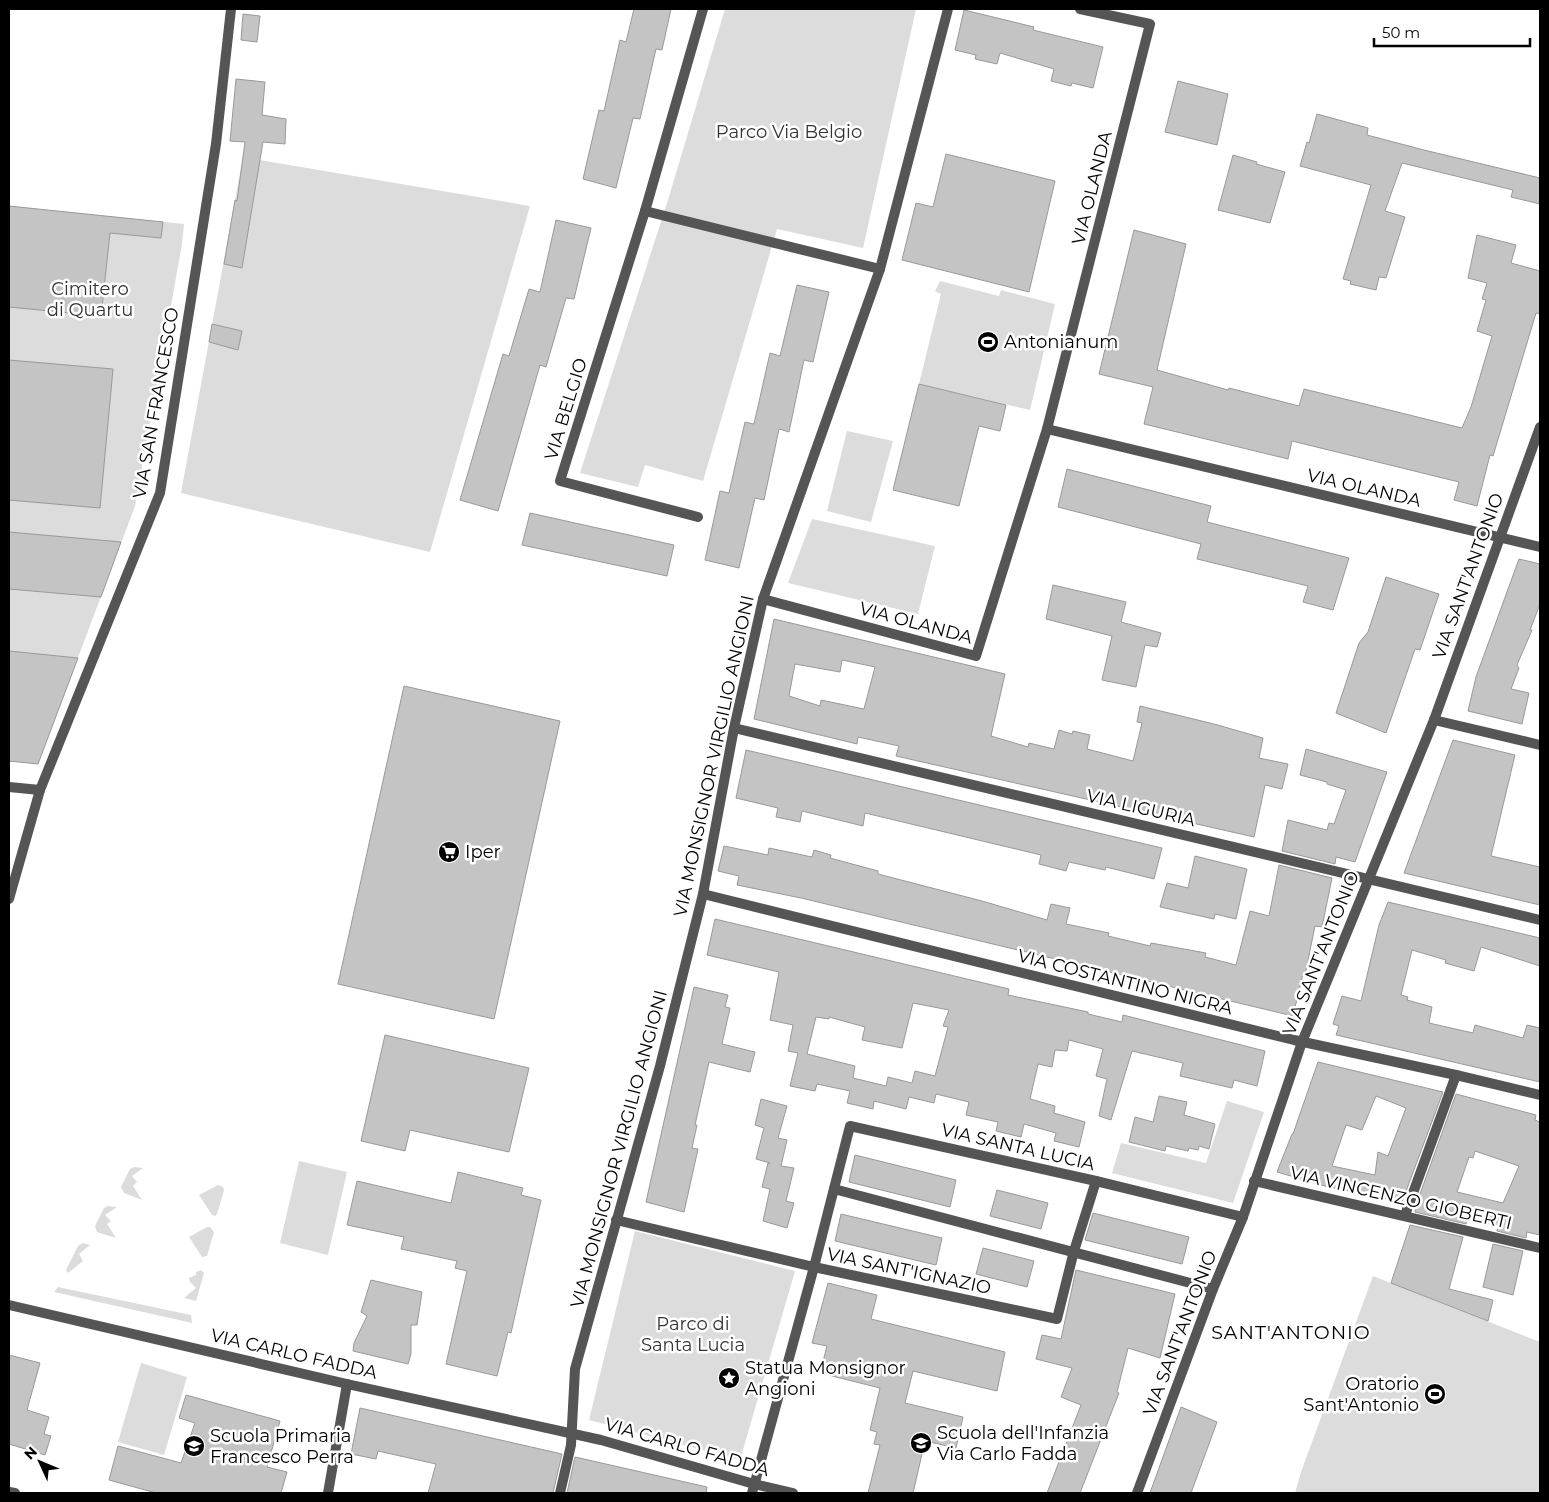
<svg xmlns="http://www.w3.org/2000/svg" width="1549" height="1502" font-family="Montserrat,sans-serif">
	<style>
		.green { fill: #dcdcdc }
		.building { fill: #c4c4c4; stroke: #999; fill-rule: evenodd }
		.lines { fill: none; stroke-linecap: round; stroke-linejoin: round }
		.minor { stroke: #555; stroke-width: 10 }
		.tertiary { stroke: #555; stroke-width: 10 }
		.labels { text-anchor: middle; stroke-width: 5; stroke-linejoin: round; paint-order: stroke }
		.park-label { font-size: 18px; fill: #333; stroke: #fff }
		.street-label { font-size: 18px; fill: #000; stroke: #fff }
		.poi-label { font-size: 18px; fill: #000; stroke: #fff; text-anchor: start }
		.neighbourhood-label { font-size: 19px; letter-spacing: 1px; fill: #000; stroke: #fff }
	</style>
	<rect width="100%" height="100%" fill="#fff"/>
	<g class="green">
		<polygon points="725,9 916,9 863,248 777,229 703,481 645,465 638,487 580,473 668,200"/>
		<polygon points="243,157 530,206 430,552 181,493"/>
		<polygon points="9,206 184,224 182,244 135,506 38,764 9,761"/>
		<polygon points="940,281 999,296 1001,290 1055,304 1030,410 919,384 941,294 935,291"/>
		<polygon points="847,431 893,441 871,522 827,511"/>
		<polygon points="812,519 935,546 918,614 788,583"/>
		<polygon points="1227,1101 1264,1112 1233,1203 1112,1173 1121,1143 1206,1163"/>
		<polygon points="299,1161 347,1172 328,1255 280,1243"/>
		<polygon points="134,1167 143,1168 132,1176 137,1182 133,1186 142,1200 124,1193 121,1187 130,1169"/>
		<polygon points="218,1185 223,1187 224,1190 217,1214 215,1216 212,1215 199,1195"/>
		<polygon points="108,1206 117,1207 105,1215 111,1221 107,1224 116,1238 97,1232 95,1226 104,1208"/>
		<polygon points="207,1227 210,1227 214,1232 207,1256 202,1257 189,1237"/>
		<polygon points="635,1231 795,1271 740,1460 589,1420"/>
		<polygon points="83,1243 90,1245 79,1254 83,1261 68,1273 66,1270 78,1246"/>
		<polygon points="201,1270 204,1273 196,1301 184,1298 196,1288 190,1282 189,1278 196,1275 196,1272"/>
		<polygon points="1373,1276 1540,1342 1540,1493 1295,1493 1301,1472"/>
		<polygon points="58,1287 191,1315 192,1323 54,1292"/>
		<polygon points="141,1363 187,1377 164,1455 118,1442"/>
	</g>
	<g class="building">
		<polygon points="634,9 671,9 662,50 656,49 640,119 633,118 616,188 583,179 599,110 604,111 620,40 626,42"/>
		<polygon points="964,10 1034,27 1033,30 1103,47 1093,88 1072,83 1071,86 1051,81 1054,69 1000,53 997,64 975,59 976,55 955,50"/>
		<polygon points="243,14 260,16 257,42 241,40"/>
		<polygon points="236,79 265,82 262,115 286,119 285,144 263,142 242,268 224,264 235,200 237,201 245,142 230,141"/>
		<polygon points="1178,81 1228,94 1217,145 1165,132"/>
		<polygon points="1317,114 1368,128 1367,135 1424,150 1540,178 1540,204 1511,197 1513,190 1402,163 1385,211 1405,217 1386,278 1379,277 1376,290 1350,284 1351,281 1343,279 1371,185 1300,166 1307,142 1309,143"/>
		<polygon points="946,154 1055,181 1029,292 902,260 916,203 933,207"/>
		<polygon points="1233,155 1257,162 1256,164 1285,172 1270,223 1218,210"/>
		<polygon points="9,206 163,222 161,238 110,233 101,316 9,307"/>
		<polygon points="556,220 591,228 574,299 566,298 546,367 540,365 498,511 460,500 503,354 509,356 529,289 540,292"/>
		<polygon points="1134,230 1186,244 1157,370 1228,390 1229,388 1299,406 1304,389 1462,428 1471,407 1492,336 1477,331 1486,300 1482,299 1487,283 1468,278 1477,235 1516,245 1511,263 1540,271 1540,314 1536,313 1493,456 1490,455 1477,506 1454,500 1459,482 1292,441 1288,459 1144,424 1153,387 1099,374"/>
		<polygon points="797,285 829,292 813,362 804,360 789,432 779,429 764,500 755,498 739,568 705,560 720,491 729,493 745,422 754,424 770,353 780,356"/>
		<polygon points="212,324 242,331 238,350 209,342"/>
		<polygon points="9,360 113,369 100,508 9,500"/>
		<polygon points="919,384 1006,405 1000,431 979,426 959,506 893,490"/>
		<polygon points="1067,469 1211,506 1207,522 1349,558 1333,610 1303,602 1308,586 1197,559 1201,544 1058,507"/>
		<polygon points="530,513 674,545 667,576 522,545"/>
		<polygon points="9,532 121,542 101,597 9,589"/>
		<polygon points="1519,559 1540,564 1540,604 1530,630 1532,630 1517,665 1519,668 1511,689 1529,693 1522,724 1468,711 1476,677"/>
		<polygon points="1386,577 1439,594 1420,650 1415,649 1386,733 1336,713 1359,643 1368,632"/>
		<polygon points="1053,585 1126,602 1121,622 1161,633 1157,647 1145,645 1136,687 1102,680 1112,636 1046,619"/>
		<path d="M774,619L1005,674L991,736L1028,747L1029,743L1054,749L1059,730L1072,734L1073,731L1090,735L1087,749L1133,761L1142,723L1137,722L1140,706L1214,724L1263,738L1259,758L1288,764L1282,789L1265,785L1254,837L896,756L899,746L858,737L857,744L754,719ZM842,660L875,667L864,709L821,700L820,706L789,696L795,664L840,672Z"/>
		<polygon points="9,651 78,658 38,764 9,761"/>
		<polygon points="404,686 560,721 494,1019 338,984"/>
		<polygon points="1453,740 1515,755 1491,856 1540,867 1540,905 1404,873"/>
		<polygon points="1306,749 1387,772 1355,862 1336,857 1335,864 1282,851 1288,820 1327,830 1329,823 1334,824 1346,790 1327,784 1327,782 1300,775"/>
		<polygon points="746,750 1162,848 1154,879 1106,867 1105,870 1069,862 1066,871 1039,864 1041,855 865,813 863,826 802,811 800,822 776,817 778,808 736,798"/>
		<polygon points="724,846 768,855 769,848 812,857 814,850 831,855 830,858 878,871 878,874 982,901 1047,920 1051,904 1070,908 1066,924 1109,933 1108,936 1150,946 1151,943 1206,953 1205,957 1236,965 1250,911 1269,916 1279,865 1332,878 1322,927 1315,926 1305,975 1303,974 1293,1016 801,898 737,885 739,876 718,871"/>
		<polygon points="1195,856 1247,869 1236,919 1215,914 1214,919 1160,907 1167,883 1188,888"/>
		<polygon points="1388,902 1540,938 1540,966 1481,947 1474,971 1445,963 1446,960 1412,950 1401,995 1408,997 1407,1000 1432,1007 1429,1023 1473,1033 1475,1025 1523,1038 1527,1025 1540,1028 1540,1082 1336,1035 1339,1026 1333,1024 1342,996 1361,1001 1379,925"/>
		<path d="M715,919L1009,989L1008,995L1088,1012V1014L1122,1022L1123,1015L1265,1051L1257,1086L1234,1080L1232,1088L1180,1076L1183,1063L1132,1051L1111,1120L1099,1116L1107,1079L1096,1076L1103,1049L1069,1040L1067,1051L1055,1050L1052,1067L1038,1064L1030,1099L1055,1106L1054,1113L1085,1122L1079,1147L1054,1141L1056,1133L1024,1124L1021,1137L996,1131L998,1122L966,1115L969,1102L936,1094L934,1103L909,1097L906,1109L874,1101L873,1109L847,1103L850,1091L817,1084L815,1091L790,1086L798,1053L788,1051L793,1025L770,1020L779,972L707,955ZM913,1003L949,1010L943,1026L948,1027L935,1076L915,1071L912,1083L888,1077L886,1086L853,1078L855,1066L807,1054L816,1017L829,1019V1017L865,1027L862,1040L902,1048Z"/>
		<polygon points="694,987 728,995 725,1007 730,1008 722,1044 755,1052 750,1072 709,1062 695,1125 697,1125 692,1148 698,1149 684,1212 646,1202"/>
		<polygon points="385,1035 529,1068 509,1152 410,1130 405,1151 361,1141"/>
		<path d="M1318,1062L1443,1092L1402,1202L1325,1186L1277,1172L1292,1134H1293ZM1376,1096L1406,1108L1388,1156L1378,1152L1375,1175L1332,1166L1346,1125L1362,1130Z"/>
		<path d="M1456,1094L1536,1115L1535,1120L1540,1122V1235L1527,1232L1526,1238L1497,1231L1498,1225L1468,1218L1466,1224L1415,1212L1416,1205ZM1475,1151L1519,1166L1503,1203L1457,1192L1469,1157L1473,1158Z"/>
		<polygon points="1159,1096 1187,1102 1184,1115 1215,1124 1209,1149 1199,1146 1198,1150 1189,1148 1188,1151 1166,1146 1165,1151 1129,1142 1135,1117 1153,1122"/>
		<polygon points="761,1099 787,1106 778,1138 787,1140 781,1166 794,1168 786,1201 794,1203 787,1228 763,1221 770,1189 762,1187 768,1163 770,1163 756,1159 764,1128 755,1125"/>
		<polygon points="855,1155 956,1180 950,1207 849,1182"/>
		<polygon points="458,1172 523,1188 521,1195 541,1200 511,1333 508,1332 497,1376 446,1364 467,1271 455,1268 457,1261 401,1249 404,1237 347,1225 357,1181 451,1203"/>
		<polygon points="997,1190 1048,1203 1041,1229 990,1216"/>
		<polygon points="1093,1213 1189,1237 1182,1264 1085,1240"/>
		<polygon points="841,1214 942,1238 936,1265 835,1241"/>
		<polygon points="1410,1225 1463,1237 1449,1289 1493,1300 1488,1321 1391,1283"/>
		<polygon points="1493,1244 1523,1251 1513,1295 1483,1287"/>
		<polygon points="983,1248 1034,1261 1027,1287 976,1274"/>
		<polygon points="1076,1270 1175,1294 1160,1358 1128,1348 1117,1392 1119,1393 1080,1493 1047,1493 1081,1405 1061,1397 1072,1368 1036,1359 1042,1335 1061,1339"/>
		<polygon points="371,1280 422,1292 417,1325 411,1325 411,1354 408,1364 353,1351 354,1343 367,1316 361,1312"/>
		<polygon points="828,1283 877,1295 871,1319 1005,1352 997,1391 913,1371 905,1403 963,1417 956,1448 925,1441 913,1493 868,1493 880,1445 874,1444 877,1432 870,1430 880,1388 820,1373 827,1346 812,1343"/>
		<polygon points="9,1355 40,1363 27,1410 49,1417 44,1434 51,1436 45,1455 9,1444"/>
		<polygon points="186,1395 280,1421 267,1467 287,1472 281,1493 156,1493 109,1480 118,1446 181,1463 195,1423 179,1418"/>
		<polygon points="1181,1407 1217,1422 1191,1493 1150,1493"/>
		<polygon points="360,1408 562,1454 553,1493 428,1493 436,1464 378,1451 376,1459 351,1454"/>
		<polygon points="575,1457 707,1487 706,1493 567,1493"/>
	</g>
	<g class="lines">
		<g class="minor">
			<polyline points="645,211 880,269"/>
			<polyline points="1047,429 1540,547"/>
			<polyline points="698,517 560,481 645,211 703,9"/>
			<polyline points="763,599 976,656 1047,429 1150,24 1080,9"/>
			<polyline points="1434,720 1540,745"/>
			<polyline points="734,728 1540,920"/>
			<polyline points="9,787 40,790"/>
			<polyline points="703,894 1294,1040 1456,1075 1540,1095"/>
			<polyline points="9,899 40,790 160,493 216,144 231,9"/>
			<polyline points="1254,1181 1540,1248"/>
			<polyline points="834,1189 1213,1289"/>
			<polyline points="1405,1215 1456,1075"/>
			<polyline points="616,1220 814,1267 1057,1319 1074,1251 1096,1181"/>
			<polyline points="9,1305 347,1384 601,1440 754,1484 793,1493"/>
			<polyline points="9,1492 15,1493"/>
			<polyline points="328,1493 347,1384"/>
			<polyline points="560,1493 571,1445 575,1369 660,1066 703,894 734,728 763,599 880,269 948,9"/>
			<polyline points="752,1493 814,1267 850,1126 1096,1181 1243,1217"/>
		</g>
		<polyline class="tertiary" points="1137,1493 1213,1289 1243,1217 1302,1042 1434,720 1540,427"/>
	</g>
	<defs>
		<g id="stadium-disc" transform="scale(1.125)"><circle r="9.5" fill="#000" stroke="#fff"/><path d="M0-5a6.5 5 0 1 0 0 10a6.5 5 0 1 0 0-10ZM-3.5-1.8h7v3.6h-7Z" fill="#fff"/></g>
		<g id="supermarket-disc" transform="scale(1.125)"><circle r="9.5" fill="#000" stroke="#fff"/><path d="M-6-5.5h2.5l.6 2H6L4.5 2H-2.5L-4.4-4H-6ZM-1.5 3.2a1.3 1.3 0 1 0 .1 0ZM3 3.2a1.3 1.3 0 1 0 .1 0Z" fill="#fff"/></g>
		<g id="sight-disc" transform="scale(1.125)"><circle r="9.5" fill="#000" stroke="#fff"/><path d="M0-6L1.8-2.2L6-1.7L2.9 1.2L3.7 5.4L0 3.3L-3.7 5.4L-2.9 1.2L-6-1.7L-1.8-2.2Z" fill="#fff"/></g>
		<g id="school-disc" transform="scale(1.125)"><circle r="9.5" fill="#000" stroke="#fff"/><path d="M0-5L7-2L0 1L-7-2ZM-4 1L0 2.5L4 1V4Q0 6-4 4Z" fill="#fff"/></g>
	</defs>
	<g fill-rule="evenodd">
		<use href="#stadium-disc" x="988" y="342"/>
		<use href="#supermarket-disc" x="449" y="852"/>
		<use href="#sight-disc" x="729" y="1378"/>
		<use href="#stadium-disc" x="1435" y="1394"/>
		<use href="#school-disc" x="921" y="1443"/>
		<use href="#school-disc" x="194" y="1446"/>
	</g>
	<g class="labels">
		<g class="park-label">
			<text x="789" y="138">Parco Via Belgio</text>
			<text x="90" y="295">Cimitero<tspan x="90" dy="21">di Quartu</tspan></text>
			<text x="693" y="1330">Parco di<tspan x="693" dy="21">Santa Lucia</tspan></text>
		</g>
		<g class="street-label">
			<text transform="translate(1092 188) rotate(-76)" y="6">VIA OLANDA</text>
			<text transform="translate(156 403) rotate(-80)" y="6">VIA SAN FRANCESCO</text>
			<text transform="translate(566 409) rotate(-73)" y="6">VIA BELGIO</text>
			<text transform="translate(1364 488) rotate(13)" y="6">VIA OLANDA</text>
			<text transform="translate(1468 576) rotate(-70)" y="6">VIA SANT'ANTONIO</text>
			<text transform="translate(916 623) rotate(15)" y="6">VIA OLANDA</text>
			<text transform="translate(714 756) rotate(-78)" y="6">VIA MONSIGNOR VIRGILIO ANGIONI</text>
			<text transform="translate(1141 808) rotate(13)" y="6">VIA LIGURIA</text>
			<text transform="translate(1321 953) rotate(-68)" y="6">VIA SANT'ANTONIO</text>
			<text transform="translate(1125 982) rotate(14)" y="6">VIA COSTANTINO NIGRA</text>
			<text transform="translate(1018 1147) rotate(13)" y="6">VIA SANTA LUCIA</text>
			<text transform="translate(619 1149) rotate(-75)" y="6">VIA MONSIGNOR VIRGILIO ANGIONI</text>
			<text transform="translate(1401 1198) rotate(13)" y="6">VIA VINCENZO GIOBERTI</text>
			<text transform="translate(909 1271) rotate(12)" y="6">VIA SANT'IGNAZIO</text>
			<text transform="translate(1180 1333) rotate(-69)" y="6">VIA SANT'ANTONIO</text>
			<text transform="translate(294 1354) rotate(13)" y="6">VIA CARLO FADDA</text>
			<text transform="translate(687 1447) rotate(16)" y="6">VIA CARLO FADDA</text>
		</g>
		<g class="poi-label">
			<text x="1004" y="348">Antonianum</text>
			<text x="465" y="858">Iper</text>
			<text x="745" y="1374">Statua Monsignor<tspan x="745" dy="21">Angioni</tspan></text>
			<text x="1419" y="1390" text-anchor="end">Oratorio<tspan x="1419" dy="21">Sant'Antonio</tspan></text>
			<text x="937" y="1439">Scuola dell'Infanzia<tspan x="937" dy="21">Via Carlo Fadda</tspan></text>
			<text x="210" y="1442">Scuola Primaria<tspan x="210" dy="21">Francesco Perra</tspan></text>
		</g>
		<g class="neighbourhood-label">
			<text x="1291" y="1339">SANT'ANTONIO</text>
		</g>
	</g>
	<rect width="1549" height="1502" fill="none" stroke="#000000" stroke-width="20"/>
	<g transform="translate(40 1462) rotate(314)" stroke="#ffffff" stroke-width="4" paint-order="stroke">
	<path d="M0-4L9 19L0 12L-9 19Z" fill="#000000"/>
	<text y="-8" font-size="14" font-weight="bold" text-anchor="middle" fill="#000000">N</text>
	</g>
	<path d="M1374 38v8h156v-8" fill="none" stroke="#000000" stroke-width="2.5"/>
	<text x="1382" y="38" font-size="15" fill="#000000" stroke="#ffffff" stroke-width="4" paint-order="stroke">50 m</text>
</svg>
